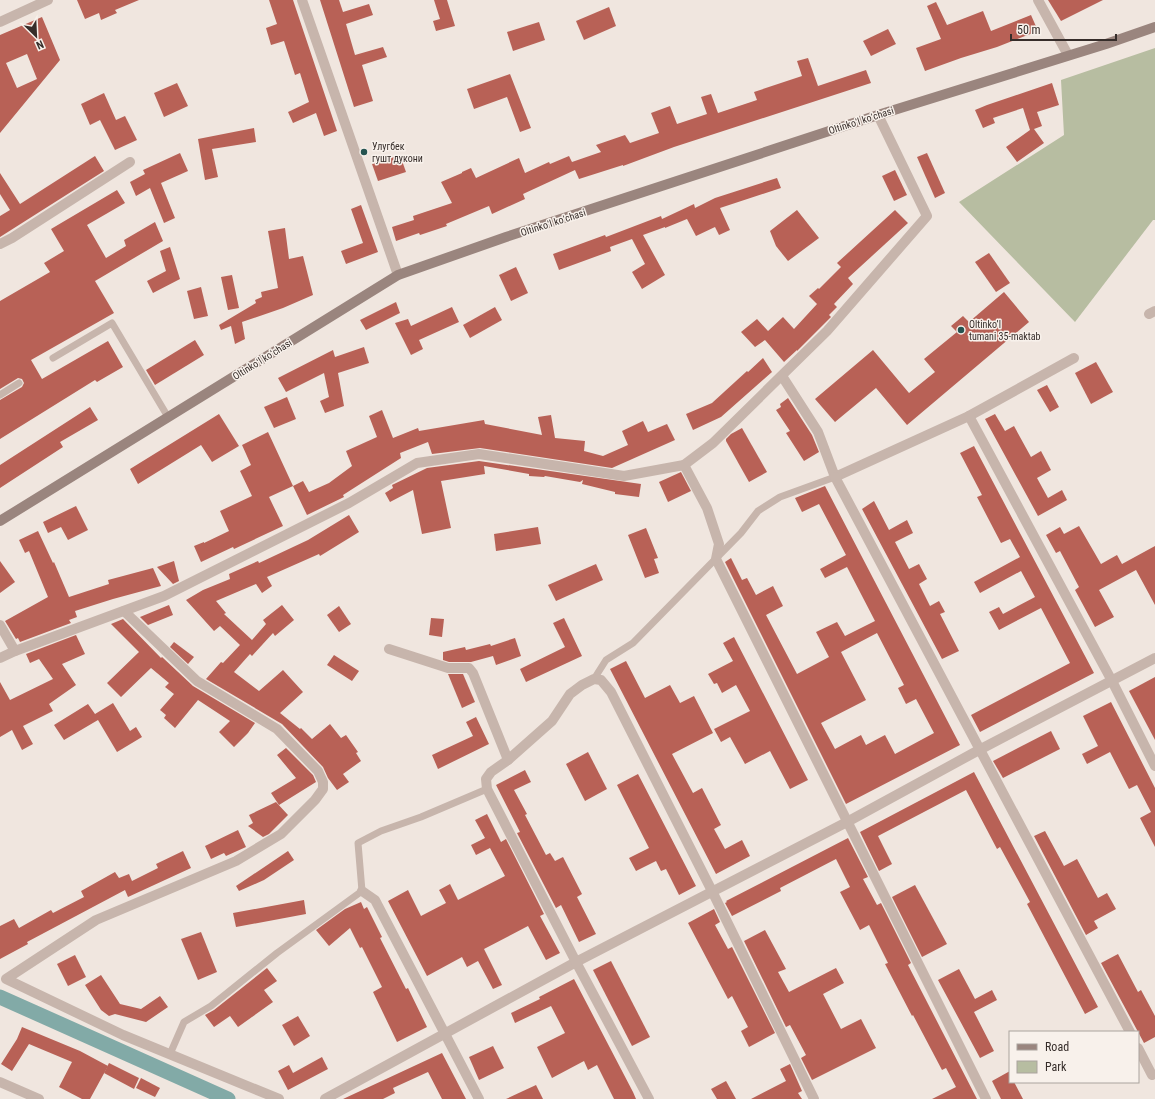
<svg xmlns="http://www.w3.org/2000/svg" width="1155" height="1099" font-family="'Roboto Condensed',sans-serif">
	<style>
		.green { fill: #b7bda1 }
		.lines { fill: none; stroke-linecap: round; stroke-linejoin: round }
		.canal { stroke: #82aaa7; stroke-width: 15 }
		.building { fill: #b86156; fill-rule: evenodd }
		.service { stroke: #c7b5ac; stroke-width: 7 }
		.minor { stroke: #c7b5ac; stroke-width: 10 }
		.tertiary { stroke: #c7b5ac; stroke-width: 10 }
		.secondary { stroke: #9a857e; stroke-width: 10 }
		.poi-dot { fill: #255350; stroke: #f8f1eb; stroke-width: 1.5 }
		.labels { text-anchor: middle; stroke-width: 3; stroke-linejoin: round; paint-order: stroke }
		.street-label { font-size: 10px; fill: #362d2a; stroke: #f8f1eb }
		.poi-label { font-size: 10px; fill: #362d2a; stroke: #f8f1eb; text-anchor: start }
	</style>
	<rect width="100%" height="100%" fill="#f0e6df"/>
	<polygon class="green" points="1155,48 1155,220 1153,220 1075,322 959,202 1064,135 1061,80"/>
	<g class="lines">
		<polyline class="canal" points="0,997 228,1099"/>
	</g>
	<g class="building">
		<polygon points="77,0 139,0 115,10 117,13 101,20 99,13 85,19"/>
		<polygon points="269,0 293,0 337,131 324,136 316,113 293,123 288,112 309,102 300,73 295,75 284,41 271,45 266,28 277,24"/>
		<polygon points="320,0 339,0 343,12 369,4 373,15 346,24 355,55 383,47 387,57 362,65 373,101 354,107"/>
		<polygon points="434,0 447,0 455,26 436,31 433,21 440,19"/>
		<polygon points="1048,0 1103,0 1061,21"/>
		<polygon points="936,2 947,25 983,11 991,31 1031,15 1038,31 997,47 961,58 925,71 916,48 941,39 927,6"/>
		<polygon points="609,7 616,26 584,40 576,21"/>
		<path d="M42,17L60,60L0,133V35ZM27,54L37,79L17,88L6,63Z"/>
		<polygon points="539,22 545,40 513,51 507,32"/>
		<polygon points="888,29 896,44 871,56 863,41"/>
		<polygon points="808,58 818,86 866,70 871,83 674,147 623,166 623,165 579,179 575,170 523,194 525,199 492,214 489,206 446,224 447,226 420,235 419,233 396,241 392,227 414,220 413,216 452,203 441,182 462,173 462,172 471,168 476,178 519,158 525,173 549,162 550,164 569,156 572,162 601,152 596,145 625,135 630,143 659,133 651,113 670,106 677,124 707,114 701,97 711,94 718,113 757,100 754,92 802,76 797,61"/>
		<polygon points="510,74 531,128 520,132 507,97 474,109 467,89"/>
		<polygon points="177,83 188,106 164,117 154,93"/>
		<polygon points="1052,83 1059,105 1037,112 1042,126 1034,129 1044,143 1017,162 1006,147 1030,130 1023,108 993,118 995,123 983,128 975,110 987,105"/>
		<polygon points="104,93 116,120 125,116 137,140 115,150 100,120 90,125 81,104"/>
		<polygon points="254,128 256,142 212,149 218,177 205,180 198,139"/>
		<polygon points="180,153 188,171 161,183 175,218 164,223 150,188 136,196 130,182 145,174 143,170"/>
		<polygon points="927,153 945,193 935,198 917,157"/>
		<polygon points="400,155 406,172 378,181 372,164"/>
		<polygon points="95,156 104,171 0,237 0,216 10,210 0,194 0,173 20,204"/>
		<polygon points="895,170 907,195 894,201 882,176"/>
		<polygon points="777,178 781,188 720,208 730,230 719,235 715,227 696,236 687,219 665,228 665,227 643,235 665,275 642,289 632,272 645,264 632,239 610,247 611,251 559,270 553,254 605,235 606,237 661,216 662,219 694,204 695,208 715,198"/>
		<polygon points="117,190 125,203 87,225 106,258 126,246 124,240 155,222 163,241 95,281 114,313 31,360 42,379 108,341 123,367 97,382 95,380 0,439 0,400 22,387 24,383 22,379 18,378 0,389 0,301 50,272 44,263 64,251 51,229"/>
		<polygon points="361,205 378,252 346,264 341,251 363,243 351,209"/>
		<polygon points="797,210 819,238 788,261 776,246 770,231"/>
		<polygon points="895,210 908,223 848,278 853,284 834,304 837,307 829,315 831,317 797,351 797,350 784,362 765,340 755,347 741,332 757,319 768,331 783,317 794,329 817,304 809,296 818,288 819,289 841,267 837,263"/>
		<polygon points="285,228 289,259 303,256 313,295 283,308 242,322 245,339 235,344 231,326 221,330 219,325 256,303 255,300 262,297 261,292 278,288 268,231"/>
		<polygon points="170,247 180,279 153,293 147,281 166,271 160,251"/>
		<polygon points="989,253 1010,283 996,292 975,262"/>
		<polygon points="516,267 528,293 511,301 499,275"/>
		<polygon points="232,275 239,308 228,310 221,277"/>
		<polygon points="201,287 208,316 194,319 187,291"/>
		<polygon points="1004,292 1029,322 907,425 876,388 835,422 815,399 873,350 909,393 935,372 924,359 957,332 951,326 963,316 969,322"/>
		<polygon points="396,302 400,313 366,330 360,320"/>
		<polygon points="452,307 459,322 419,340 423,349 411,355 395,323 408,319 411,326"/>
		<polygon points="495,307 502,320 470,338 463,325"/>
		<polygon points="195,340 204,355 155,385 146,370"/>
		<polygon points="364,347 369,363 338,373 344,406 325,413 320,401 329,397 324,373 286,392 278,378 333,350 335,357"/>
		<polygon points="763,358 772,372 721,417 693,430 686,414 712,403 747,371 748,372"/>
		<polygon points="1096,362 1113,392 1091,404 1075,373"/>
		<polygon points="1047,385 1059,407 1050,412 1037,390"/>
		<polygon points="287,397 296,419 274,428 264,407"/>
		<polygon points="788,398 812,435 819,452 804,461 786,433 790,431 776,410 781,407 780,404"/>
		<polygon points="90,407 98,420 60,442 63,447 0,488 0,465"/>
		<polygon points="382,410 393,438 418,428 419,431 484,420 485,424 542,435 538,417 551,415 555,438 585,441 584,451 603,456 628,445 622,431 643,421 648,432 667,424 675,440 612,468 480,448 432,454 428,442 400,453 401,458 343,495 344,497 307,515 293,486 303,481 309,492 329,483 352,466 346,451 377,437 369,416"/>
		<polygon points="219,414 239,446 212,462 201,445 138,484 130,469"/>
		<polygon points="995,414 1005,431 1014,426 1031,457 1041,451 1051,470 1037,478 1048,498 1062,490 1067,500 1038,516 985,419"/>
		<polygon points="742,428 767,472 749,482 726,441 726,439 731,434"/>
		<polygon points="268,432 293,486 269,497 283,526 234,549 233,547 201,562 194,546 204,542 204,543 229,531 220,511 252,496 240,471 251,465 242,445"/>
		<polygon points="974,446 1094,673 980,732 971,715 1070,663 1041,608 999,630 989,612 999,607 1003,614 1035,597 1021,571 980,593 974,582 1020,557 1010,539 1001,543 977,497 982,495 960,453"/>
		<polygon points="479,461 641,484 639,497 615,494 615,492 582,484 583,480 580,482 545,476 544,477 529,476 529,474 484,466 485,474 441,481 451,528 422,534 413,490 390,502 385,493 393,488 392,485 427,468"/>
		<polygon points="681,472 691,491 668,502 659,482"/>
		<path d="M825,486L960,745L846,804L725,562L731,558L742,580L747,578L756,595L773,586L783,606L766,615L797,674L829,657L816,632L837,622L845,636L875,621L847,567L825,578L820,569L846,555L819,504L802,512L795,498ZM877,633L904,685L898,688L906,704L916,699L934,733L895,754L885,735L866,745L861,735L835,749L821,723L866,700L841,652Z"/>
		<polygon points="874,501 889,530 907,520 913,533 895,542 909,569 919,564 927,579 919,584 930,606 939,601 945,612 940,614 959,651 942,659 862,509"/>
		<polygon points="76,506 88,530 68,540 61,527 48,533 43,522"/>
		<polygon points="349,515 359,532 320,556 319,554 267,577 272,586 262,593 256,584 216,601 226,613 224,614 252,640 266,624 263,620 282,605 294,620 275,636 273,633 252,656 250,654 234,672 259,691 283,670 303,692 280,713 300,729 301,728 312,739 330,724 341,738 346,735 358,752 356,753 361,761 343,774 349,782 337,790 328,778 323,767 282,724 206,679 221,662 223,663 240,645 220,626 214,631 186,600 203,590 230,579 229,574 258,561 259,563 308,540"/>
		<polygon points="1079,526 1101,564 1117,555 1122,564 1155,546 1155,605 1136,570 1099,590 1114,617 1095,627 1075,590 1079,587 1060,551 1056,553 1046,535 1060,527 1064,534"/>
		<polygon points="538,527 541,544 496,551 494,534"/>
		<polygon points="646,528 658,558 654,559 659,573 645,578 628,535"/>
		<polygon points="38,531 53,563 54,562 69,597 109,584 108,580 153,568 161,586 113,599 75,611 77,617 69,620 71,623 20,642 18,638 16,639 5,621 48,597 29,551 25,553 19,540"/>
		<polygon points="0,561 15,582 0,593"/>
		<polygon points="174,561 179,581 173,584 157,567"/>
		<polygon points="596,564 603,580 556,601 548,585"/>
		<polygon points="169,605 173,615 148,625 140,617"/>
		<polygon points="339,606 351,624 339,632 327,615"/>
		<polygon points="431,618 444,619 442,637 429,635"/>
		<polygon points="564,618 582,656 526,682 520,669 565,647 553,623"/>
		<polygon points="123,619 161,658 162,657 193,686 255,723 248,733 234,747 219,732 230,721 198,700 175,728 164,718 166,715 160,710 174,694 165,687 169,683 151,668 121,697 107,683 139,652 111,624"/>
		<polygon points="76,635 85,654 62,664 76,685 49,704 53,711 23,726 33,744 22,750 12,730 0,737 0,682 10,700 53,679 39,659 30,663 26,654"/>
		<polygon points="734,637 808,780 790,789 770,751 745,764 730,737 721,742 714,729 750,711 736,685 722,693 717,683 714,684 708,674 733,661 723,643"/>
		<polygon points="515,638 521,656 496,665 493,656 471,662 449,662 443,660 443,652 465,647 466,650 490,644 491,646"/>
		<polygon points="174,642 194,657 188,664 170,647"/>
		<polygon points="334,655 359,671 352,681 327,665"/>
		<polygon points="626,661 645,698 670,685 680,703 694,696 713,733 672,754 693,793 702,788 721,825 714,829 725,849 742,840 750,856 716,874 610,669"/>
		<polygon points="448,674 463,674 475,702 462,708"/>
		<polygon points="1155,677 1155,740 1129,691"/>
		<polygon points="1111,702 1155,788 1155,847 1140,818 1151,812 1137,785 1129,789 1110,752 1087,764 1082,754 1098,746 1083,716"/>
		<polygon points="113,703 130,731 136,727 142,737 117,752 98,720 64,740 54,725 88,704 95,714"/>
		<polygon points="476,717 489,744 438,769 432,755 473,736 466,722"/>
		<polygon points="1051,731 1060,749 1003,778 993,761"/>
		<polygon points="286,748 313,775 316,782 279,805 271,793 296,778 277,755"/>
		<polygon points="588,752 607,789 585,801 566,764"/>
		<polygon points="525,770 531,782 514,790 527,814 525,815 546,855 550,853 555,861 563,857 582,894 577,897 596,934 579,942 561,905 556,908 517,833 520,832 496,785"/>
		<polygon points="974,772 1098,1007 1085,1014 1027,904 1030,902 1000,847 997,849 966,790 878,836 892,864 879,871 860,832"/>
		<polygon points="638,774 696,886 679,895 666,869 661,871 656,861 636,871 629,858 649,848 617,785"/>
		<polygon points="276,802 288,815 269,834 263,837 248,826 253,823 249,815"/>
		<polygon points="487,814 501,842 506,839 544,914 540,916 560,953 546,960 528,926 484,949 502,985 493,989 478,961 467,967 462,957 427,976 388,901 408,890 421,916 446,903 439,890 450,884 458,900 505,876 490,848 476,855 471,845 485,838 475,820"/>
		<polygon points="238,830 246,847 226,856 224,853 211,859 205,846"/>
		<polygon points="1045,831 1064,866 1077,859 1098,898 1107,893 1116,909 1094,921 1098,928 1086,935 1034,836"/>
		<polygon points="848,838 868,877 863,879 877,905 881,903 911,963 908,965 977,1099 932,1099 956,1087 946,1068 942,1070 913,1015 912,1016 885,964 888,963 869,925 860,930 840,892 850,887 836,859 780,888 781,891 732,916 725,903 727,902 726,901"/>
		<polygon points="183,851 191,868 128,897 125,890 27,942 28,944 0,959 0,926 14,919 19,928 51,910 53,913 84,897 81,891 115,872 119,878 129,874 132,881 158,868 156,864"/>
		<polygon points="288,851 294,860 264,880 239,891 236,886"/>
		<polygon points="915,885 947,944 922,957 892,897"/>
		<polygon points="304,900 306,914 236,927 233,913"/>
		<polygon points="361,902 364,909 367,907 382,937 380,938 406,989 408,988 427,1027 397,1042 373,992 382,987 362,947 360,948 350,928 329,946 316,930 345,909"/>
		<polygon points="714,909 720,922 715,925 728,949 732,947 775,1033 749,1047 741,1031 748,1027 732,996 728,999 688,923"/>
		<polygon points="765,930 786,969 778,972 789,992 836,968 844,983 823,994 841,1029 861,1019 876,1048 812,1080 801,1058 806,1055 790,1025 786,1027 744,941"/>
		<polygon points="201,932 217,972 198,980 181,939"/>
		<polygon points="1118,954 1138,992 1141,990 1155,1016 1155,1037 1144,1043 1101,963"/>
		<polygon points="75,955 86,977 68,986 57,964"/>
		<polygon points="611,961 650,1037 632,1046 593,970"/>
		<polygon points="267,968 277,981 264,990 273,1002 238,1027 230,1016 214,1027 205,1015 214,1010"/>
		<polygon points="959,969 975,999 992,990 997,1000 974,1012 994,1051 980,1058 938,980"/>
		<polygon points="101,975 120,1004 141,1009 160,996 168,1007 146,1022 115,1014 109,1016 101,1010 85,985"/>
		<polygon points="574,979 633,1092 636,1099 614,1099 597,1065 588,1070 584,1061 552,1078 537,1047 565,1033 551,1006 515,1023 511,1013 540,999 539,997"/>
		<polygon points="298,1016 310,1036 294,1046 282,1025"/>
		<polygon points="22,1027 80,1051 108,1066 90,1099 82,1099 59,1087 72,1062 29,1044 12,1071 1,1064 17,1039"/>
		<polygon points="493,1046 504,1068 479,1080 469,1057"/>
		<polygon points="442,1053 466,1099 442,1099 428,1072 393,1088 395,1093 383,1099 343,1099"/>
		<polygon points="322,1057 328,1069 288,1090 278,1071 289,1065 293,1073"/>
		<polygon points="109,1063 139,1078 134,1089 104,1073"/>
		<polygon points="790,1064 802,1091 798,1093 802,1099 751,1099 786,1081 780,1069"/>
		<polygon points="1010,1071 1010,1082 1014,1082 1023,1099 1001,1099 992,1081"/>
		<polygon points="141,1078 160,1088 155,1097 136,1088"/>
		<polygon points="726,1081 736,1099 717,1099 711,1089"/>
		<polygon points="536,1085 543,1099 506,1099"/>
	</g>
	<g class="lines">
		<g class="service">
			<polyline points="53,358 112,323 168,417"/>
			<polyline points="0,395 19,383"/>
			<polyline points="594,679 606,660 633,643 741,533 758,511 780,497 835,477"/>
			<polyline points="170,1054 184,1022 211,1006 277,953 362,891 358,843 381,831 421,817 487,789"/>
		</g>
		<g class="minor">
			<polyline points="302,0 398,275"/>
			<polyline points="1038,0 1068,55"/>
			<polyline points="0,22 48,0"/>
			<polyline points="0,244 12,238 130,162"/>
			<polyline points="1149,314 1155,311"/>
			<polyline points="782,376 818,432 835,477 969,416 1074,358"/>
			<polyline points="969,416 1112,681 1155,766"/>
			<polyline points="684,465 707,508 719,544 716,559 986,1099"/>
			<polyline points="835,477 1130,1032"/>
			<polyline points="124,611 197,681 277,729 318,771 323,782 323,789 315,800 281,834 236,861 96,920 6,979 123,1035 279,1099"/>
			<polyline points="0,625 15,651"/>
			<polyline points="389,649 448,668 469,668 473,673 508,760"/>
			<polyline points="0,658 15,651 164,596 349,503 417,463 479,454 624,476 684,465 713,443 827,331 927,216 878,115"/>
			<polyline points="362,891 375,900 479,1099"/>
			<polyline points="1138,1048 1152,1075"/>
			<polyline points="325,1099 576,962 847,822 979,750 1155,658"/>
			<polyline points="649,1099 576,962 487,789 486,779 491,772 508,760 552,721 570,694 582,685 594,679 601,680 611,692 712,891 814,1099"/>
		</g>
		<polyline class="tertiary" points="0,1082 39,1099"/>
		<polyline class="secondary" points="0,521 398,275 506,237 878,115 1106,44 1155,27"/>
	</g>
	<g class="poi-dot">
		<circle cx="364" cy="152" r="4"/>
		<circle cx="961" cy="330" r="4"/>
	</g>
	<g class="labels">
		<g class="street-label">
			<text transform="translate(861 120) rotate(-18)" y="4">Oltinkoʻl koʻchasi</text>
			<text transform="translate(553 222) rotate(-18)" y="4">Oltinkoʻl koʻchasi</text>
			<text transform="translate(262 359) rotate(-32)" y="4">Oltinkoʻl koʻchasi</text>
		</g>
		<g class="poi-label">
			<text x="372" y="150">Улугбек<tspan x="372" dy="12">гушт дукони</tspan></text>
			<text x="969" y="328">Oltinko’l<tspan x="969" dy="12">tumani 35-maktab</tspan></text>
		</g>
	</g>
	<rect x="1009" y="1031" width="130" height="52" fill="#f8f1eb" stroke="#aaa39e"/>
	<rect x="1017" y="1044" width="20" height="6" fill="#9a857e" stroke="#aaa39e"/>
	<text x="1045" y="1051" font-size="12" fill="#362d2a">Road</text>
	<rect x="1017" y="1061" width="20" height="12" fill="#b7bda1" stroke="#aaa39e"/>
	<text x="1045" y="1071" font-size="12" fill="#362d2a">Park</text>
	<g transform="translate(36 36) rotate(156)" stroke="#f8f1eb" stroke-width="3" paint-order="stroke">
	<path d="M0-3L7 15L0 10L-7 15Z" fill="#362d2a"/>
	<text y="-6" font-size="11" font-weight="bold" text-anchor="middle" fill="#362d2a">N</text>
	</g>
	<path d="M1011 34v6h105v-6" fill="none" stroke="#362d2a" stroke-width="2"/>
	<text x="1017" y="34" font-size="12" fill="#362d2a" stroke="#f8f1eb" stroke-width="3" paint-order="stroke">50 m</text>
</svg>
